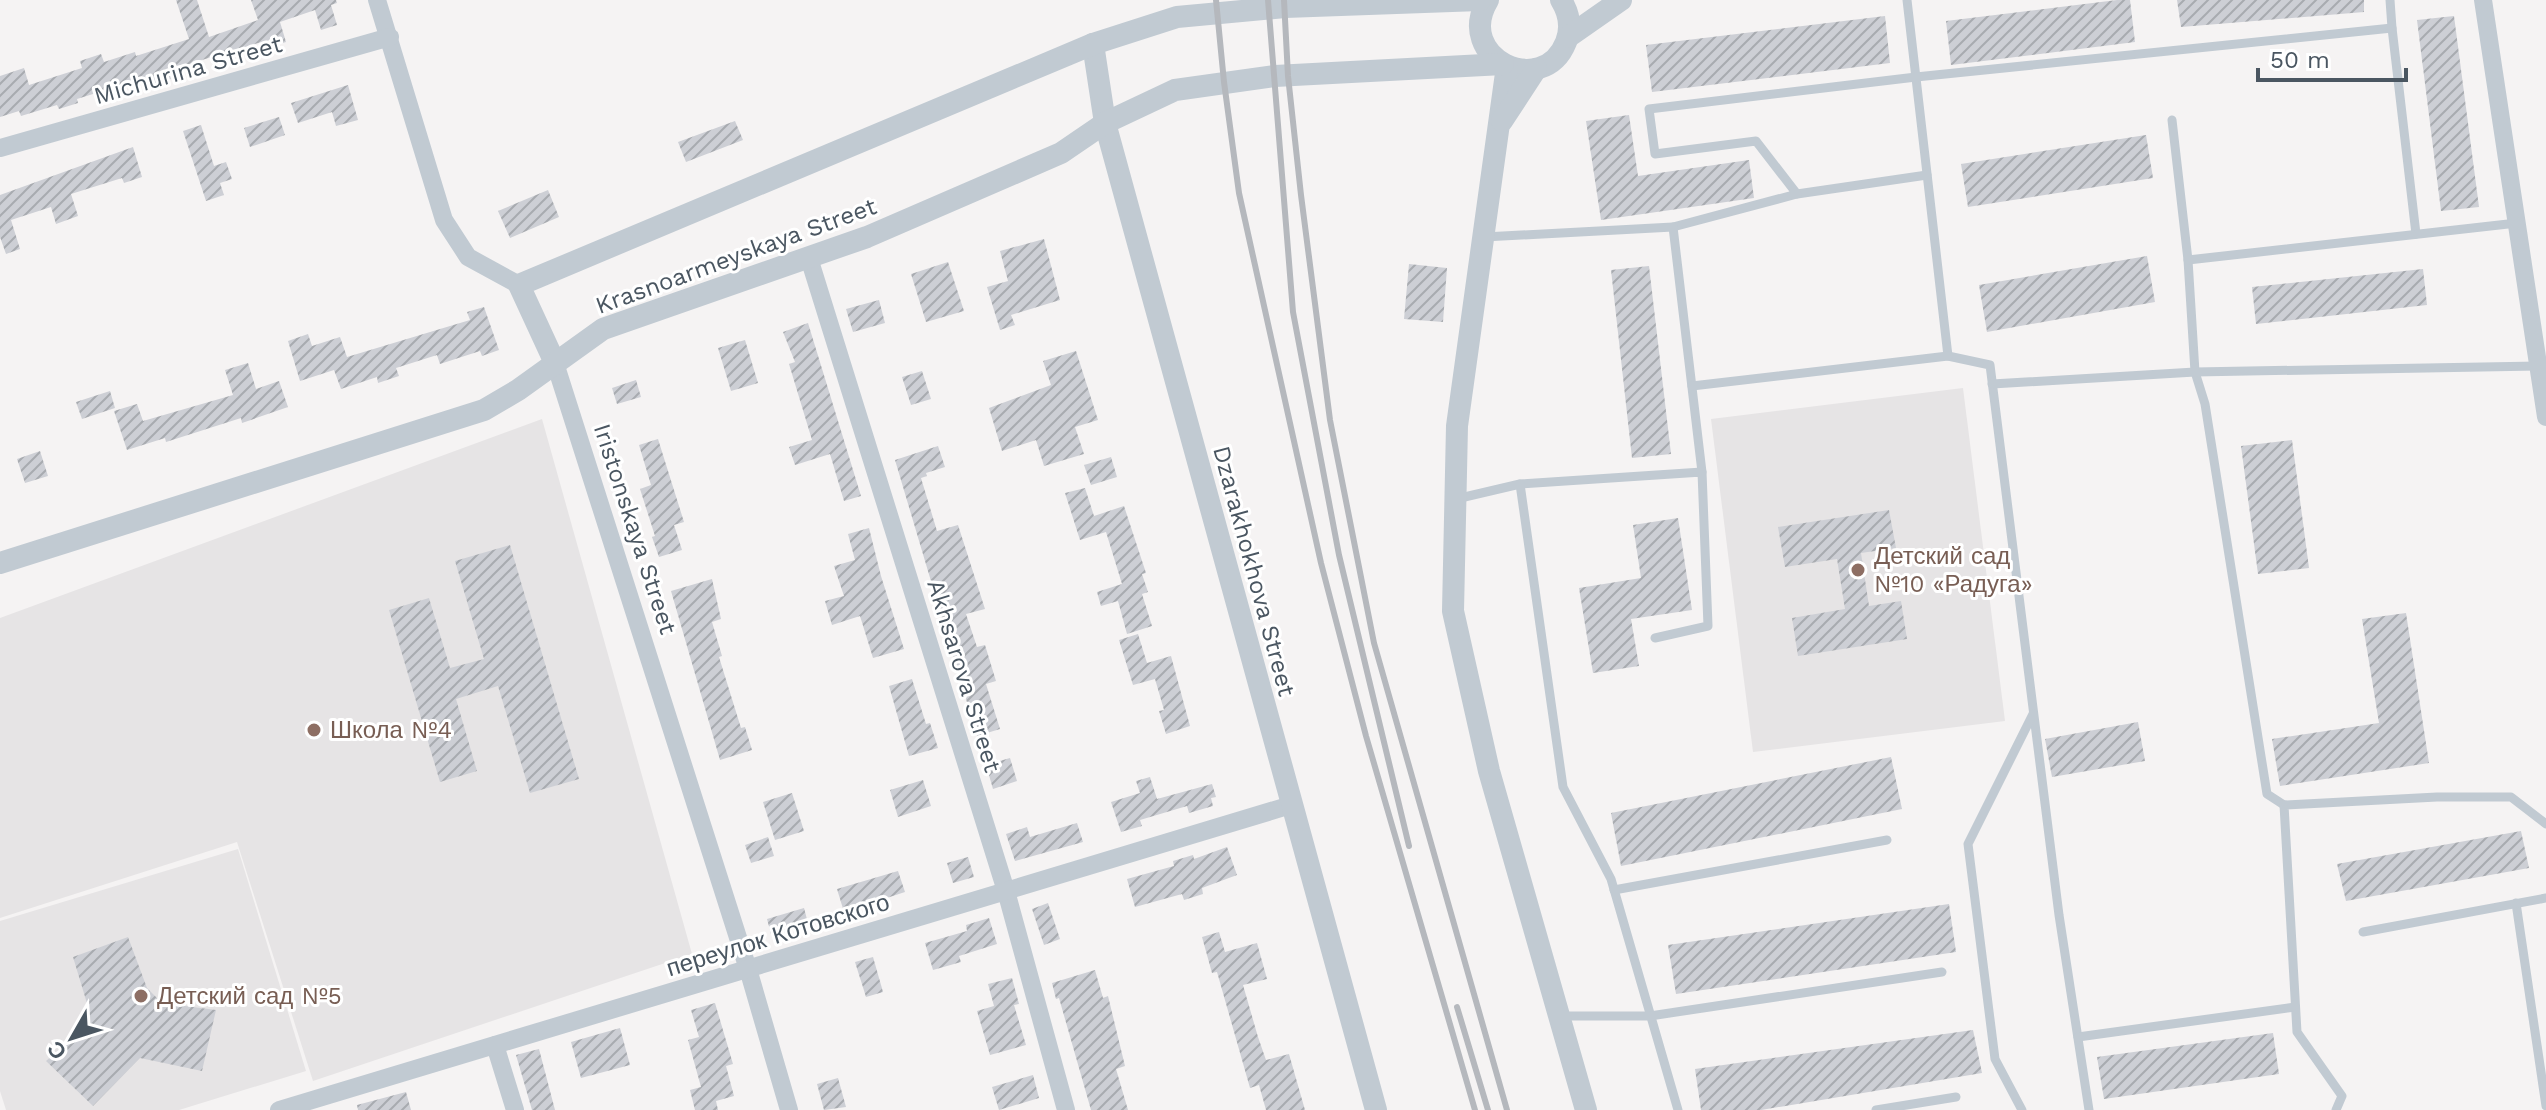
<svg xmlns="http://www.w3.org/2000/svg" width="2546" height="1110" font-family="'Work Sans',sans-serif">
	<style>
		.education { fill: #e6e4e5 }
		.building { fill: url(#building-hatch) }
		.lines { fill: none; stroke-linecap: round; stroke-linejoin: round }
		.service { stroke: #c1cad2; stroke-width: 9 }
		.minor { stroke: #c1cad2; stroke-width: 18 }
		.tertiary { stroke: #c1cad2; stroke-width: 22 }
		.rail { stroke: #b5b8bd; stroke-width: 6 }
		.education-dot { fill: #8d6e63; stroke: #fff; stroke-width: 3 }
		.labels { text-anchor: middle; stroke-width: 6; stroke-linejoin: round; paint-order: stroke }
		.street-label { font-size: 24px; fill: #4a5661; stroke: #fff }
		.education-label { font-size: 24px; fill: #785e54; stroke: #fff; text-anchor: start }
	</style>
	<defs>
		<pattern id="building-hatch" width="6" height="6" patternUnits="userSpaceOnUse" patternTransform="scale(2)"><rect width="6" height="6" fill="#cdcfd5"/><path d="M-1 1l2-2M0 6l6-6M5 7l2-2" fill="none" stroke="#a8abb0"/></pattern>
	</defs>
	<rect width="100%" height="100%" fill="#f5f3f3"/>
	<g class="education">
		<polygon points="1963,388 2005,721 1753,752 1711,419"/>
		<polygon points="542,419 692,954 313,1081 237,842 0,918 0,618"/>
		<polygon points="238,849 306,1071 179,1110 6,1110 0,1091 0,921"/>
	</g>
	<g class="building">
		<polygon points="176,0 197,0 209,37 258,20 251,0 336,0 337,3 331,5 337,25 321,30 315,10 280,22 286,42 267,48 265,41 231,51 186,65 187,68 169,73 171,79 155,84 154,79 126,88 125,84 77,99 78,103 59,109 57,105 21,116 19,111 0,117 0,76 24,68 29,85 82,68 80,61 101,54 104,62 135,52 136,56 189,39"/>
		<polygon points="2117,0 2130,0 2135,42 1951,65 1946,21"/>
		<polygon points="2177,0 2364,0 2364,12 2181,27"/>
		<polygon points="1885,16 1890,63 1652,92 1646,45"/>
		<polygon points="2454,16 2479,207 2441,211 2417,20"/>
		<polygon points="348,85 358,120 336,126 332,112 298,123 291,103"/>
		<polygon points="1629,115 1638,176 1749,160 1754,198 1601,220 1586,121"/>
		<polygon points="279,117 285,135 250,147 244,128"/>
		<polygon points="735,121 743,140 686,162 678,142"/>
		<polygon points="201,125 214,166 226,162 232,179 220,183 224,195 206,201 183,131"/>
		<polygon points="2146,135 2153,178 1968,207 1961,164"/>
		<polygon points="133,147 142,177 124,183 122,178 71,194 78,216 56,224 51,207 11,220 20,249 6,254 0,237 0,195"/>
		<polygon points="548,190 559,217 510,238 498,211"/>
		<polygon points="1044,239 1060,300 1011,315 1015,325 1000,330 987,287 1008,281 1000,251"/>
		<polygon points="2147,256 2155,302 1987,332 1979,285"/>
		<polygon points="948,262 964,311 926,322 911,274"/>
		<polygon points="1409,264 1447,268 1443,322 1404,319"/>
		<polygon points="1649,266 1671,454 1632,458 1611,270"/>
		<polygon points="2423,269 2427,305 2256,324 2252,287"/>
		<polygon points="879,300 885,323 853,332 846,309"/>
		<polygon points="484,307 499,350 482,356 480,351 440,364 437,355 396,368 399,376 378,383 377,377 341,389 334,370 300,381 288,341 308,334 312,346 340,337 347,357 470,320 467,312"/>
		<polygon points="808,323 861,496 844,501 830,454 795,465 789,447 812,440 789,364 795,362 783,332"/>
		<polygon points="745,340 758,383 731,391 718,348"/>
		<polygon points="1076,351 1098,420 1075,427 1084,454 1044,466 1036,440 1002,451 989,408 1051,385 1043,361"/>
		<polygon points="248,363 256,389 279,381 288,407 242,423 241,418 166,442 165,438 127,450 114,411 137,404 143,421 233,395 225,370"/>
		<polygon points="922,371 931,399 911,405 902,377"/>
		<polygon points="636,380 641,397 617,404 612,388"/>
		<polygon points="110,391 115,408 82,419 76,402"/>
		<polygon points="658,439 684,522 674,525 682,550 659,557 652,537 655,536 640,489 651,485 639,445"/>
		<polygon points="2292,440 2309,568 2258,574 2241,446"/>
		<polygon points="938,446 945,467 926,473 927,476 921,478 937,531 958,525 985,609 966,614 977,647 985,645 996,681 986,684 1000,729 977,736 895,460"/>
		<polygon points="40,451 48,476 25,483 17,459"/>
		<polygon points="1111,457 1117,477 1091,485 1084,465"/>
		<polygon points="1085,488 1094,516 1124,506 1146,573 1142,574 1148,592 1142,594 1152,626 1127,634 1118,601 1101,606 1097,592 1122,584 1106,532 1080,540 1065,493"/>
		<polygon points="1889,510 1896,548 1861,553 1869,606 1901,601 1907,639 1798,656 1792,618 1845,609 1837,559 1785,567 1778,527"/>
		<polygon points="1678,518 1692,610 1631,619 1639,666 1593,673 1579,588 1641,578 1633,525"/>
		<polygon points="869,528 881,576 904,649 873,658 860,616 832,625 825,601 844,596 834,566 855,560 848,534"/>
		<polygon points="510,545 579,779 530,793 498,686 456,699 477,771 440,782 389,610 429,598 450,668 484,659 455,561"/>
		<polygon points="712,579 721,619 712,622 722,656 719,657 741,728 745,727 752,750 720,760 671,591"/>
		<polygon points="2406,613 2429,763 2280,786 2272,739 2379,723 2362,619"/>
		<polygon points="1138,634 1147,663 1171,656 1190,726 1166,734 1159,711 1164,710 1155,679 1133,685 1119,640"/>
		<polygon points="912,679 926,724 930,723 938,748 909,756 889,686"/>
		<polygon points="2138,722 2145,761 2052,777 2045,739"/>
		<polygon points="1891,757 1902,809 1621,866 1611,813"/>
		<polygon points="1010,758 1017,781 993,789 986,765"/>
		<polygon points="1150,777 1157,799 1212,784 1216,797 1211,798 1213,806 1189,813 1187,806 1140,820 1142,826 1121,832 1111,802 1140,793 1136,781"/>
		<polygon points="923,780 931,806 898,817 890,790"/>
		<polygon points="792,793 804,831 775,840 763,802"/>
		<polygon points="1077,823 1083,842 1015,861 1006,834 1027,827 1030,837"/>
		<polygon points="2521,831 2529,868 2346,901 2337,864"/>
		<polygon points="768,837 774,856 751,863 745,845"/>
		<polygon points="1227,847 1237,875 1202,888 1203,894 1184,900 1182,894 1135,907 1127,879 1174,866 1173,861 1193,855 1194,859"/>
		<polygon points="968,857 974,877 953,883 947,863"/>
		<polygon points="898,871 905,892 844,912 837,889"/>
		<polygon points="1048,903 1060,939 1044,945 1032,909"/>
		<polygon points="1949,904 1956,952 1676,994 1668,945"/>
		<polygon points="804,908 808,923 771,934 767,919"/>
		<polygon points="989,918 997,944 959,956 961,962 933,970 925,943 967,931 966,925"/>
		<polygon points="1219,932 1225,952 1257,943 1267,979 1243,985 1258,1037 1266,1060 1289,1054 1305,1110 1266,1110 1259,1085 1250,1088 1217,972 1212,973 1202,937"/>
		<polygon points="128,937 147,988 162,1003 216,1010 202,1071 140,1058 93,1106 46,1061 89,1023 89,1010 73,957"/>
		<polygon points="873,957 883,992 866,997 855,962"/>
		<polygon points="1095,970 1103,998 1108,996 1125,1066 1116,1069 1128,1110 1091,1110 1059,998 1056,999 1052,983"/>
		<polygon points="1012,978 1019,1004 1014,1005 1026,1045 990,1055 977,1011 994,1006 988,984"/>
		<polygon points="715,1003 733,1064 726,1066 734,1096 716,1101 718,1110 695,1110 690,1090 701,1087 688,1040 699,1037 691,1010"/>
		<polygon points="620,1028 630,1065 581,1078 571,1042"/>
		<polygon points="1973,1030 1982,1073 1761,1110 1701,1110 1695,1069"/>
		<polygon points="2273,1033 2279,1074 2104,1099 2097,1057"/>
		<polygon points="539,1049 555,1110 532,1110 516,1055"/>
		<polygon points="1033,1075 1039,1098 999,1110 992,1087"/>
		<polygon points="838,1078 846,1107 824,1110 817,1084"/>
		<polygon points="406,1092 411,1110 358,1110 357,1105"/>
	</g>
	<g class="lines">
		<g class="service">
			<polyline points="1907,0 1948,356 1990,365 2059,915 2089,1110"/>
			<polyline points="2392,28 2416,234"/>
			<polyline points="2172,120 2188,260 2195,372 2205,404 2267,794 2284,805"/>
			<polyline points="1797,194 1927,175"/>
			<polyline points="1673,227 1797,194 1756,141 1655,154 1649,109 1916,77 2392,28 2390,0"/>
			<polyline points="1484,237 1673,227 1702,472"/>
			<polyline points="2188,260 2517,223"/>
			<polyline points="1992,384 2195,372 2538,366"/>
			<polyline points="1692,386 1948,356"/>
			<polyline points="1520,484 1702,472 1708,626 1655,638"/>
			<polyline points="1456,499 1520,484 1563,787 1611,879 1678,1110"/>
			<polyline points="1614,890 1887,840"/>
			<polyline points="2516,903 2546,1106"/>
			<polyline points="2363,932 2546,898"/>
			<polyline points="1562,1016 1650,1016 1942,972"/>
			<polyline points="2078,1037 2295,1007"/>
			<polyline points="1876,1110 1956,1097"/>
			<polyline points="2022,1110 1995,1059 1968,844 2033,714"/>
			<polyline points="2336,1110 2342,1096 2297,1032 2284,805 2437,797 2511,797 2546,824"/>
		</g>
		<g class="minor">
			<polyline points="377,0 444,220 468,257 519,285"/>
			<polyline points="2483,0 2546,417"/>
			<polyline points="0,148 390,37"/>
			<polyline points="809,258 1006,891 1066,1110"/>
			<polyline points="555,363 748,969 789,1110"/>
			<polyline points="495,1045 515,1110"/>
			<polyline points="279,1110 1291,805"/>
		</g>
		<g class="tertiary">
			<path d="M1488,0C1453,58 1543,100 1566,42C1572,27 1569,13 1561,0"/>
			<polyline points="1568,37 1621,0"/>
			<polyline points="1093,44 1105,123 1376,1110"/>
			<polyline points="1507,66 1457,426 1453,611 1489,771 1586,1110"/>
			<polyline points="1502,121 1536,69"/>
			<polyline points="555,363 519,285 1093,44 1177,17 1285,7 1480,0"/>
			<polyline points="0,563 484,410 518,390 603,329 867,237 1061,153 1105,123 1175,90 1275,76 1503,64"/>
		</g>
		<g class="rail">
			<polyline points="1216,0 1224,82 1239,193 1321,563 1366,736 1475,1110"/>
			<polyline points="1268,0 1293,312 1339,555 1409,846"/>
			<polyline points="1284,0 1288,76 1301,195 1330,420 1374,643 1507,1110"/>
			<polyline points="1457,1007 1488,1110"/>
		</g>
	</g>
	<g class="education-dot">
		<circle cx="1858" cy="570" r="8"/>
		<circle cx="314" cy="730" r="8"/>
		<circle cx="141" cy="996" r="8"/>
	</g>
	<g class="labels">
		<g class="street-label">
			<text transform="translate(188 70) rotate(-16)" y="8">Michurina Street</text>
			<text transform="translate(736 256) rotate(-20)" y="8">Krasnoarmeyskaya Street</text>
			<text transform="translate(635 529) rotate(72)" y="8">Iristonskaya Street</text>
			<text transform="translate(1254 571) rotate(75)" y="8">Dzarakhokhova Street</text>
			<text transform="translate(964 676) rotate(73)" y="8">Akhsarova Street</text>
			<text transform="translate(778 935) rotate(-17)" y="8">переулок Котовского</text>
		</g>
		<g class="education-label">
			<text x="1874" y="564">Детский сад<tspan x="1874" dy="28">№10 «Радуга»</tspan></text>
			<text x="330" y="738">Школа №4</text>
			<text x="157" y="1004">Детский сад №5</text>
		</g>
	</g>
	<g transform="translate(72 1038) rotate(231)" stroke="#ffffff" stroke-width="6" paint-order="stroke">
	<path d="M0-6L14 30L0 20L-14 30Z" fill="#4a5661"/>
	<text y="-12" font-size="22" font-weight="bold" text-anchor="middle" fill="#4a5661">С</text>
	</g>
	<path d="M2258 68v12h148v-12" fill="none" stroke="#4a5661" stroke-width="4"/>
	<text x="2270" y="68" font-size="24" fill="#4a5661" stroke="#ffffff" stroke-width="6" paint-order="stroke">50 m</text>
</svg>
